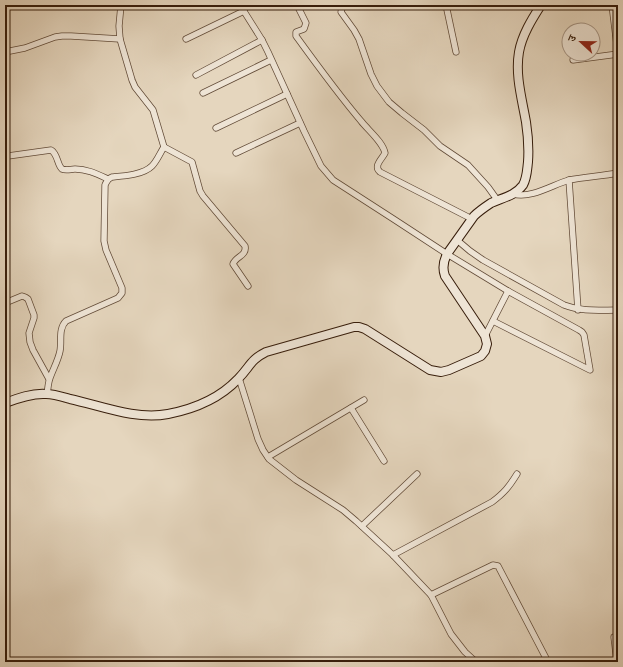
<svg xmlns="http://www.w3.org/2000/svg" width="623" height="667" font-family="'Old Standard TT','Noto Serif Devanagari',serif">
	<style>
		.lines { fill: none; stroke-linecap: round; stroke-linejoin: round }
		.street-casing { stroke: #624b38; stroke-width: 7 }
		.secondary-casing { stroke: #371d0b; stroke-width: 10 }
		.street { stroke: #eee4d5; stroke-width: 5.5 }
		.secondary { stroke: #eee4d5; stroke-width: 8 }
	</style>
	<rect width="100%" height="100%" fill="#e5d6be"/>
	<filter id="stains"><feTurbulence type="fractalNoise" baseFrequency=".005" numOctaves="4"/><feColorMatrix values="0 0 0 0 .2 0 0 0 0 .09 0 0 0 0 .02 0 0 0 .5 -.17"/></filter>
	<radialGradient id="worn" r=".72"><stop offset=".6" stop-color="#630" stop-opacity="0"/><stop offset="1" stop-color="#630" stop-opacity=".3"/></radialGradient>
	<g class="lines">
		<g class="street-casing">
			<g id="street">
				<polyline points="240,5 262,40 268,52 304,131 321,166 333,180 395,220 447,254 508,291 579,330 582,332 584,335 590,370 493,321"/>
				<path d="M297,5L306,23L304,29L296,32V36C317,65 338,94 361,121C368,130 383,142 385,153C382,159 373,166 380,172L472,219"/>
				<polyline points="388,5 386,6 345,6 342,8 341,12 354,30 359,39 371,74 377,86 389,102 402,113 424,130 440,146 468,165 488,187 498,201"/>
				<polyline points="446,5 456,52"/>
				<polyline points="612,5 618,54"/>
				<polyline points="186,39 244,11"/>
				<polyline points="5,52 25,48 55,37 62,36 71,36 120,39"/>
				<polyline points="573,60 618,54"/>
				<polyline points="196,75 262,40"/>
				<polyline points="203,93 271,60"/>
				<polyline points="216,128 287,94"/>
				<path d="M164,147L192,162L200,191L203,196L245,246C247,256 236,256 233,264L248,286"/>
				<polyline points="236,153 300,123"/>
				<path d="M8,156L51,150C58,154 57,165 62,169C66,171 71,169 75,169C87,169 97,174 108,179"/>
				<polyline points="569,180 578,310"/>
				<path d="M513,194C531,199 552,185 569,180C585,177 602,176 618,173"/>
				<path d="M457,240L470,251L483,260L564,305C582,312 599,310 618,310"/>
				<polyline points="5,303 22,296 25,297 28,299 34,315 34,318 29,333 30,342 33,350 49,379"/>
				<polyline points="485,336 508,291"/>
				<polyline points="239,378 258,439 263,450 269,459 296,480 343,510 356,521 393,555 431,595 451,634 465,652 476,662"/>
				<path d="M47,394C48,389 48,383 50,378C53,369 58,361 60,351C62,341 58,329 66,321L118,298L122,293V288L106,250L104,241L105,185C107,181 107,179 112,177C123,176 143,175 152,166C157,161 160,153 164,147L153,110L135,87L132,80L120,39L119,26L121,5"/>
				<polyline points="351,408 384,461"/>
				<polyline points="268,457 364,400"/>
				<polyline points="362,526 417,474"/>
				<path d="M393,555L492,502C504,493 509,487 517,474"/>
				<polyline points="431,595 493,565 498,566 548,662"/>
				<polyline points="617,662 614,637 618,636"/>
			</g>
		</g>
		<g class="secondary-casing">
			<path id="secondary" d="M5,403C18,398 32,393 46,394C54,394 63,397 70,399C102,406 135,420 168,414C194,409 220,398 238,379C250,367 250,360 266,352L354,327H359L365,329L430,370L441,372L449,370L481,356L485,351L487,344L485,336L445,276C442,268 443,262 447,254L474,216C479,211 485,207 491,203C502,198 515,196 523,185C527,178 527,170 528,162C529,148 528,135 526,122C522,99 515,75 519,52C522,35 532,19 541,5"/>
		</g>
		<use href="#street" class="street"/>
		<use href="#secondary" class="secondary"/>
	</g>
	<rect width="623" height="667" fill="none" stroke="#e5d6be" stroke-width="20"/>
	<rect x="6" y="6" width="611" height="655" fill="none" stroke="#371d0b" stroke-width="2"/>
	<rect x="10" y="10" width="603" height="647" fill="none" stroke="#371d0b"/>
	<g transform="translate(581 42) rotate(292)"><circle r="19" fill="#eee4d5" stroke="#a59484"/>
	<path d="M0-3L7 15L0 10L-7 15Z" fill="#8f2418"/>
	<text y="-6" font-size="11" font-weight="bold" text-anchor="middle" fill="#371d0b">उ</text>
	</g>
	<rect width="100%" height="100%" filter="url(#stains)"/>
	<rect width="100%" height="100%" fill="url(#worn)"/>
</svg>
